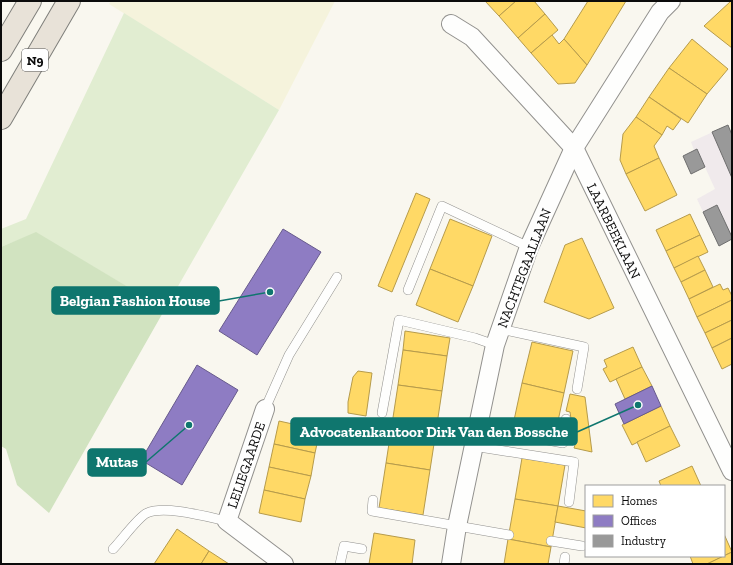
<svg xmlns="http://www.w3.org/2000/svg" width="733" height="565" font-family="'Zilla Slab',serif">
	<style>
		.industrial { fill: #f0eaec }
		.farmland { fill: #f5f3dc }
		.green { fill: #e1edd1 }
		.forest { fill: #d1e3c0 }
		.homes { fill: #ffd966; stroke: #b69b4b }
		.offices { fill: #8e7cc3; stroke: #675a8c }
		.industry { fill: #999; stroke: #6e6e6e }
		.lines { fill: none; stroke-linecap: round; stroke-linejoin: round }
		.service-casing { stroke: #92918e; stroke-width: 10 }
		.minor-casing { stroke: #92918e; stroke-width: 20 }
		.trunk-casing { stroke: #7f7f7b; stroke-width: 24 }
		.service { stroke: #fefefd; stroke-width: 9 }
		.minor { stroke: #fefefd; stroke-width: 18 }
		.trunk { stroke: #e8e2d8; stroke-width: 22 }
		.labels { text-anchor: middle; stroke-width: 4; stroke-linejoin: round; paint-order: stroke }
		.shield { fill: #fff; stroke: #545454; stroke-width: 1 }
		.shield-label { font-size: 13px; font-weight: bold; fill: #0b0b0b }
		.street-label { font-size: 14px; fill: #0b0b0b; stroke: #fff }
		.leader { fill: none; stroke: #0f766e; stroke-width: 1.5 }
		.callout-dot { fill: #0f766e; stroke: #fff; stroke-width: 1.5 }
		.callout { fill: #0f766e; stroke: #0f766e; stroke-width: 1.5 }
		.callout-label { font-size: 15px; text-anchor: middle; font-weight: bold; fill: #fff }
	</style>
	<rect width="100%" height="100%" fill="#f9f7ef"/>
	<polygon class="industrial" points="728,125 732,135 732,239 719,246 697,199 715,189 705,167 691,174 683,156 694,150 691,142"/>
	<polygon class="farmland" points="111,1 335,1 279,110 109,4"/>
	<polygon class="green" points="124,13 279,110 165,309 36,233 1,247 1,229 26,219"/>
	<polygon class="forest" points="36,232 165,309 49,513 17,485 6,449 1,446 1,247"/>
	<g class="homes">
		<polygon points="485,1 516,1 499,16"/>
		<polygon points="516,1 534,1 545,14 518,38 499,16"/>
		<polygon points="588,1 626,1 587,65 564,39"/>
		<polygon points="731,1 732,1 732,48 704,26"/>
		<polygon points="545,14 558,30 531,53 518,38"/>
		<polygon points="552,35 559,44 564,39 587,65 575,83 558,84 531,53"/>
		<polygon points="692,39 728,69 707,94 669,68"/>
		<polygon points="669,68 707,94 688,123 649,97"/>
		<polygon points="649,97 681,119 673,130 667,126 662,135 636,117"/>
		<polygon points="636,117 662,135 654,146 659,158 626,174 620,160 623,134"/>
		<polygon points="659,158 677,195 645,211 626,174"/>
		<polygon points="416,193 430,199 392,292 378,286"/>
		<polygon points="690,214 700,235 666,251 656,230"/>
		<polygon points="450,219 492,236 473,286 430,269"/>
		<polygon points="700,235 708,252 674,268 666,251"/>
		<polygon points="582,238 614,308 589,319 544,302 565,245"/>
		<polygon points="698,256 705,270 681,282 674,268"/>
		<polygon points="430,269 473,286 458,322 416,305"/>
		<polygon points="705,270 713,287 689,299 681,282"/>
		<polygon points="720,284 723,290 728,288 732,296 732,300 697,317 689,299"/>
		<polygon points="732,300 732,320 705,333 697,317"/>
		<polygon points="732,320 732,338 712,348 705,333"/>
		<polygon points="405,331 450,338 447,356 403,350"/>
		<polygon points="732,338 732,364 722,369 712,348"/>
		<polygon points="532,342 573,351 564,393 522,383"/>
		<polygon points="633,347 642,367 610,382 603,369 607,367 604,360"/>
		<polygon points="403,350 447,356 442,391 398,385"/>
		<polygon points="642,367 652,386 625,399 616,379"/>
		<polygon points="358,371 372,373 366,416 348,413 348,402 353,377"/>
		<polygon points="522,383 564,393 555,435 513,425"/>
		<polygon points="398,385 442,391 436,431 392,424"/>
		<polygon points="570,394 585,397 592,452 574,448 575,445 570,412 566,411"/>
		<polygon points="661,406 670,426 632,445 622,425"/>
		<polygon points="279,421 320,430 315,453 274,444"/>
		<polygon points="392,424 436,431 430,470 386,463"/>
		<polygon points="670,426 680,446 646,462 637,442"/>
		<polygon points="274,444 315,453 311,476 269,467"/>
		<polygon points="522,458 565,465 558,506 515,499"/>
		<polygon points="386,463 430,470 423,515 379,508"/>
		<polygon points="692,466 701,486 661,486 659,481"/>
		<polygon points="269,467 311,476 305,499 264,490"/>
		<polygon points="264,490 305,499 301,522 259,513"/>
		<polygon points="515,499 558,506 551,547 508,539"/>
		<polygon points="558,506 586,511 586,528 555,522"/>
		<polygon points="177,529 209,551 201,564 154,564"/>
		<polygon points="374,533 415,540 412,564 369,564"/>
		<polygon points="724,534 732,552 707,564 693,564 690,556 724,556"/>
		<polygon points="508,539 551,547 548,564 504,564"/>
		<polygon points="209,551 229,564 201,564"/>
		<polygon points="732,552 732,564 707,564"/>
	</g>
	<g class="offices">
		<polygon points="283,229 321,252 257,355 219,331"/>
		<polygon points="197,365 238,390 182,485 141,460"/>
		<polygon points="652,386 661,406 624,424 615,404"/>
	</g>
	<g class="industry">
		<polygon points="728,125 732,135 732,178 712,132"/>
		<polygon points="697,149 705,167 691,174 683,156"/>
		<polygon points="717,205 732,237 732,239 719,246 703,212"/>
	</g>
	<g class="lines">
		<g class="service-casing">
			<g id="service">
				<polyline points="408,290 442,206 529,247"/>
				<polyline points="500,329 584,347 577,389"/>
				<polyline points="265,409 289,355 337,277"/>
				<polyline points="382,413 399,320 475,338 495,345"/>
				<polyline points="477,427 563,443 566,419"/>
				<polyline points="473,446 574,462 569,502"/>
				<polyline points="373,500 372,511 509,535"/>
				<polyline points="551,541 582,546"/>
				<path d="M113,549C121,541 138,517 147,513C165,505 208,517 227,521"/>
				<polyline points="340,564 344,546 362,549"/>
				<polyline points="564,564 565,557"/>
			</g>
		</g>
		<g class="minor-casing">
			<g id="minor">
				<polyline points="451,24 472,37 574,148 732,471"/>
				<polyline points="265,409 227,521 284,564"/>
				<polyline points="451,564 457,526 495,345 529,247 574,148 660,12 671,1"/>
			</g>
		</g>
		<g class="trunk-casing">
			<g id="trunk">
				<polyline points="1,50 30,1"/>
				<polyline points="1,118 69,1"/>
			</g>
		</g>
		<use href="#service" class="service"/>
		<use href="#minor" class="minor"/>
		<use href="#trunk" class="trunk"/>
	</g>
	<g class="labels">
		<rect class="shield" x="22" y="49" width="26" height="22" rx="3"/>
		<g class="shield-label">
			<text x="35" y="65">N9</text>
		</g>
		<g class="street-label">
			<text transform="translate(614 231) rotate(64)" y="5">LAARBEEKLAAN</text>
			<text transform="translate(524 268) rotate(-69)" y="5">NACHTEGAALLAAN</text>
			<text transform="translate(246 465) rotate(-71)" y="5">LELIEGAARDE</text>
		</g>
	</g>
	<path class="leader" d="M270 292L219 301M638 405L577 432M189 425L146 462"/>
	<g class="callout-dot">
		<circle cx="270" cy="292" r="4"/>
		<circle cx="638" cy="405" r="4"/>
		<circle cx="189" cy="425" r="4"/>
	</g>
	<g class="callout">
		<rect x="52" y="287" width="167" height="27" rx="4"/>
		<rect x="291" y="418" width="286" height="27" rx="4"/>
		<rect x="88" y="449" width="58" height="27" rx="4"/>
	</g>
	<g class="callout-label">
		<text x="135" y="306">Belgian Fashion House</text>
		<text x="434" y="437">Advocatenkantoor Dirk Van den Bossche</text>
		<text x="117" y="467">Mutas</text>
	</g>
	<rect width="733" height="565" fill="none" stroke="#0b0b0b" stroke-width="4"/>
	<rect x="585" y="485" width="140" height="72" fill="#ffffff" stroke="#9d9d9d"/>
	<rect x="593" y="495" width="20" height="12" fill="#ffd966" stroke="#9d9d9d"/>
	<text x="621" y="505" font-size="12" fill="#0b0b0b">Homes</text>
	<rect x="593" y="515" width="20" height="12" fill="#8e7cc3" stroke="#9d9d9d"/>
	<text x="621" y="525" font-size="12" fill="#0b0b0b">Offices</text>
	<rect x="593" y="535" width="20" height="12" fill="#999999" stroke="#9d9d9d"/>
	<text x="621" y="545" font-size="12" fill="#0b0b0b">Industry</text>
</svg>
